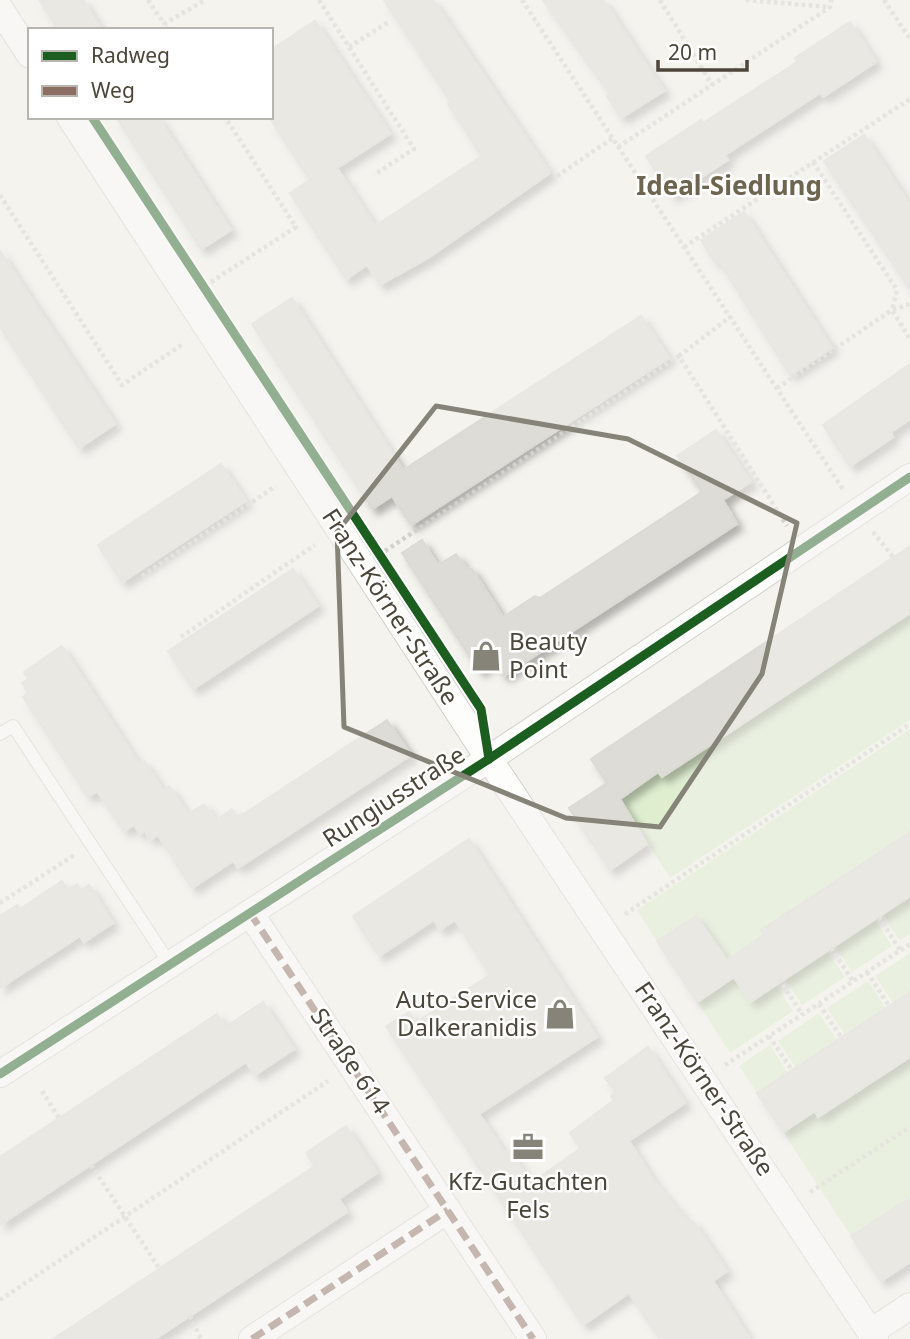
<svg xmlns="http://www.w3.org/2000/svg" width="910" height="1339" font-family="'Noto Sans',sans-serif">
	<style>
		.green { fill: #deeecf }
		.building { fill: #dedcd6; stroke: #dcdad4; stroke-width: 2; filter: url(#shadow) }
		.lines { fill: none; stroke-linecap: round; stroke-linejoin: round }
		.lane-casing { stroke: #d2d1cb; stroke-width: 14 }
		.street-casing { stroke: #d2d1cb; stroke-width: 28 }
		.path { stroke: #d3d2cc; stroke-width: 4.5; stroke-dasharray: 3.5 3.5; stroke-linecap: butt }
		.lane { stroke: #fdfdfc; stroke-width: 12 }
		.street { stroke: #fdfdfc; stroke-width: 26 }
		.quiet { stroke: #8d6e63; stroke-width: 7; stroke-dasharray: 14 7; stroke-linecap: butt }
		.cycleway-casing { stroke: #fff; stroke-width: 13 }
		.cycleway { stroke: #1b5e20; stroke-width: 9 }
		.marked { fill: none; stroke: #868378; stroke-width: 5; stroke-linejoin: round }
		.labels { text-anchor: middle; stroke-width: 5; stroke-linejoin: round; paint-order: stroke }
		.street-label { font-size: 24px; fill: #4b4639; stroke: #fff }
		.poi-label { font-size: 24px; fill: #4b4639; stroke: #fff; text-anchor: start }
		.neighbourhood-label { font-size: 26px; font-weight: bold; fill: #6e6550; stroke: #fff }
	</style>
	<defs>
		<filter id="shadow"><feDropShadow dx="6" dy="6" stdDeviation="3.5" flood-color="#0004"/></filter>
	</defs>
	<rect width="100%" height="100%" fill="#f4f3ee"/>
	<g class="green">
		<polygon points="910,613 910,720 670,878 620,799 658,772 662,777"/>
		<polygon points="910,729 910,832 761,930 764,935 727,960 696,916 657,941 637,910"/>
		<polygon points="910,896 910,934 900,941 883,914"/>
		<polygon points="875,919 892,946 852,972 835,946"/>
		<polygon points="827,951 845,977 802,1005 785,979"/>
		<polygon points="910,953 910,992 893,1003 875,976"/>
		<polygon points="734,977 750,1001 776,985 793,1011 730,1053 697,1002"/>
		<polygon points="868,981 886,1008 845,1035 827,1008"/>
		<polygon points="819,1013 837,1040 796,1068 778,1041"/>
		<polygon points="770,1045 788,1073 757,1093 739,1066"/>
		<polygon points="910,1057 910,1198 851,1236 783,1132 815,1111 819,1117"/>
	</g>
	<g class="building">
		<polygon points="39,0 83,0 102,30 59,30"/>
		<polygon points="384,0 433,0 550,173 428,258 380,285 367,265 346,279 290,193 310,180 271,120 271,50 315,21 390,134 337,168 375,226 482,156 448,104 451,102"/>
		<polygon points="543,0 603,0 664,91 621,118 607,96 610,94"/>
		<polygon points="850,22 876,62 823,97 820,93 725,155 728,160 672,196 646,156 701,120 703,123 797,62 795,58"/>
		<polygon points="116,117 158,117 231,230 201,249"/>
		<polygon points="864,135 910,205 910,289 824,161"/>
		<polygon points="744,212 832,348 790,375 718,260 715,262 701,240"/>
		<polygon points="0,251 115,424 79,448 0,327"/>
		<polygon points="292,298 403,470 641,316 669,358 411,525 392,496 372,509 252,324"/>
		<polygon points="910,364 910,419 891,432 893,437 850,466 823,425"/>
		<polygon points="716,430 751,482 723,500 737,524 504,676 493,661 479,671 402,553 422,540 438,565 456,554 466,568 472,569 503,617 535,596 540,598 702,492 677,456"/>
		<polygon points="221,464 246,501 122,582 98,545"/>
		<polygon points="910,546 910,613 662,777 658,772 620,799 647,844 610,870 569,808 607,783 591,759"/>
		<polygon points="293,569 318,606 193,689 168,651"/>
		<polygon points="62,646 139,764 144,761 163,790 169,786 188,814 204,804 216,820 232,809 237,817 245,813 387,720 411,755 238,868 233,861 192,888 158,835 150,840 145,831 140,834 134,825 124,831 97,791 88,797 23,697 29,693 22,683 28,679 24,672"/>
		<polygon points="910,832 910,896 750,1002 734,977 697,1002 657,941 696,916 727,960 764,935 761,930"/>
		<polygon points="469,839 597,1037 479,1114 505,1153 510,1150 531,1183 581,1148 570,1133 614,1100 611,1096 616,1092 605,1078 648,1047 685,1103 629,1141 655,1182 689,1224 693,1221 727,1271 713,1281 750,1339 660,1339 629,1293 583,1325 386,1026 409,1012 416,1022 490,975 455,920 440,930 434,920 379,956 353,916"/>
		<polygon points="62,881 67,890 77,884 81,890 89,885 113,923 84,942 80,936 0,988 0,916 17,905 20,909"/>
		<polygon points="910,992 910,1057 818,1117 815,1111 783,1132 757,1093"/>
		<polygon points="263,1002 294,1049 255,1075 246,1062 0,1225 0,1157 217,1014 225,1027"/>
		<polygon points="346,1126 377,1173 339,1199 347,1212 155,1339 53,1339 315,1166 306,1153"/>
		<polygon points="910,1198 910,1262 881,1281 851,1236"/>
	</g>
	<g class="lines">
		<g class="lane-casing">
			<polyline id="lane" points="0,734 13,726 170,964"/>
		</g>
		<g class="street-casing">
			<g id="street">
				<polyline points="0,9 30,55"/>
				<polyline points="70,117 489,759 875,1339"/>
				<polyline points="250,913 533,1339"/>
				<polyline points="0,1074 489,759 910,477"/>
				<polyline points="871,1332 910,1306"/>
				<polyline points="252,1339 448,1210"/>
			</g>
		</g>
		<g class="path">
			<polyline points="148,0 164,24"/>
			<polyline points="319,0 414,149 374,175"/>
			<polyline points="522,0 844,491"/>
			<polyline points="660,0 712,85"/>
			<polyline points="746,0 829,7"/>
			<polyline points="884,0 910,39"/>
			<polyline points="168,30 164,24 205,0"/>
			<polyline points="349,47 390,21"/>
			<polyline points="618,147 830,7 831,0"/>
			<polyline points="813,162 897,290 892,310 910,339"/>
			<polyline points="557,176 613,138"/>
			<polyline points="0,195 122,385 183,344"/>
			<polyline points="684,247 910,99"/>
			<polyline points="211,282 296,227 225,117"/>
			<polyline points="679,356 730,317"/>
			<polyline points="777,388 892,310 910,304"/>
			<polyline points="873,532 893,557"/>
			<polyline points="385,551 679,356 787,526"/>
			<polyline points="142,576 276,486"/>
			<polyline points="181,637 315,545"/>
			<polyline points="0,903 76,854"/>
			<polyline points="625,914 910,724"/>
			<polyline points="879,917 900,950"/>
			<polyline points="831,948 853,981"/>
			<polyline points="867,972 889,1006"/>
			<polyline points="779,979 802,1014"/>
			<polyline points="819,1004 841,1037"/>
			<polyline points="769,1036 792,1070"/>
			<polyline points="725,1065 910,944"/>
			<polyline points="42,1091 59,1118"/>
			<polyline points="91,1165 159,1268"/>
			<polyline points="810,1192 910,1127"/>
			<polyline points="0,1300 328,1081"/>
			<polyline points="190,1316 201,1339"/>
		</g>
		<use href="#lane" class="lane"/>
		<use href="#street" class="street"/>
		<g class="quiet">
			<polyline points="250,913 533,1339"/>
			<polyline points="252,1339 448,1210"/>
		</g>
		<g class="cycleway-casing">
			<g id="cycleway">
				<polyline points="92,117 481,709 489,759"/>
				<polyline points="0,1074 489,759 910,477"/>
			</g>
		</g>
		<use href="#cycleway" class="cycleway"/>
	</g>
	<path d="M0 0H910V1339H0ZM436,406L628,439L797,523L762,674L660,827L566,818L344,727L337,532Z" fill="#f4f3ee" fill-opacity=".55" fill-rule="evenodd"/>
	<path class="marked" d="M436,406L628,439L797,523L762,674L660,827L566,818L344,727L337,532Z"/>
	<defs>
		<g id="shop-bare" transform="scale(2.415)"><path d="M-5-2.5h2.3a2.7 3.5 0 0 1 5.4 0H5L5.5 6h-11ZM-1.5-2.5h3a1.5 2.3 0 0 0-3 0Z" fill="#868378" stroke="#fff" stroke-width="2.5" paint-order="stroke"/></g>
		<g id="office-bare" transform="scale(2.415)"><path d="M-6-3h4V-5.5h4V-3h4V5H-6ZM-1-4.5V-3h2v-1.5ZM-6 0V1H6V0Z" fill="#868378" stroke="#fff" stroke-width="2.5" paint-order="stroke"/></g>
	</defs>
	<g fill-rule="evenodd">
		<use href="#shop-bare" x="486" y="656"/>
		<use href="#shop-bare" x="560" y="1014"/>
		<use href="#office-bare" x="528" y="1147"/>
	</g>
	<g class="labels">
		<g class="street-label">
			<text transform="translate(390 607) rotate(57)" y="8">Franz-Körner-Straße</text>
			<text transform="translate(394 797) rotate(-33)" y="8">Rungiusstraße</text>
			<text transform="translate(350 1061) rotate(56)" y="8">Straße 614</text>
			<text transform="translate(704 1079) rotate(56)" y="8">Franz-Körner-Straße</text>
		</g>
		<g class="poi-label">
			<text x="509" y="650">Beauty<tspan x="509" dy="28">Point</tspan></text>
			<text x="537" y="1008" text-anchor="end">Auto-Service<tspan x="537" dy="28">Dalkeranidis</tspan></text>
			<text x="528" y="1190" text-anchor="middle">Kfz-Gutachten<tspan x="528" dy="28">Fels</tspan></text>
		</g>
		<g class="neighbourhood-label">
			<text x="729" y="195">Ideal-Siedlung</text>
		</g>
	</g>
	<rect x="28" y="28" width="245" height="91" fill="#ffffff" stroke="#b7b5b0" stroke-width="2"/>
	<rect x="42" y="51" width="35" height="10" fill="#1b5e20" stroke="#b7b5b0" stroke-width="2"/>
	<text x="91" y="63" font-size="21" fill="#4b4639">Radweg</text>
	<rect x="42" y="86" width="35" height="10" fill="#8d6e63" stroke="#b7b5b0" stroke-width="2"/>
	<text x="91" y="98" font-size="21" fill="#4b4639">Weg</text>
	<path d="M658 60v10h89v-10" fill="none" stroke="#4b4639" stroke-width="3.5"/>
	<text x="668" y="60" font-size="21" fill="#4b4639" stroke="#ffffff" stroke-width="5" paint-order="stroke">20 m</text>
</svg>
